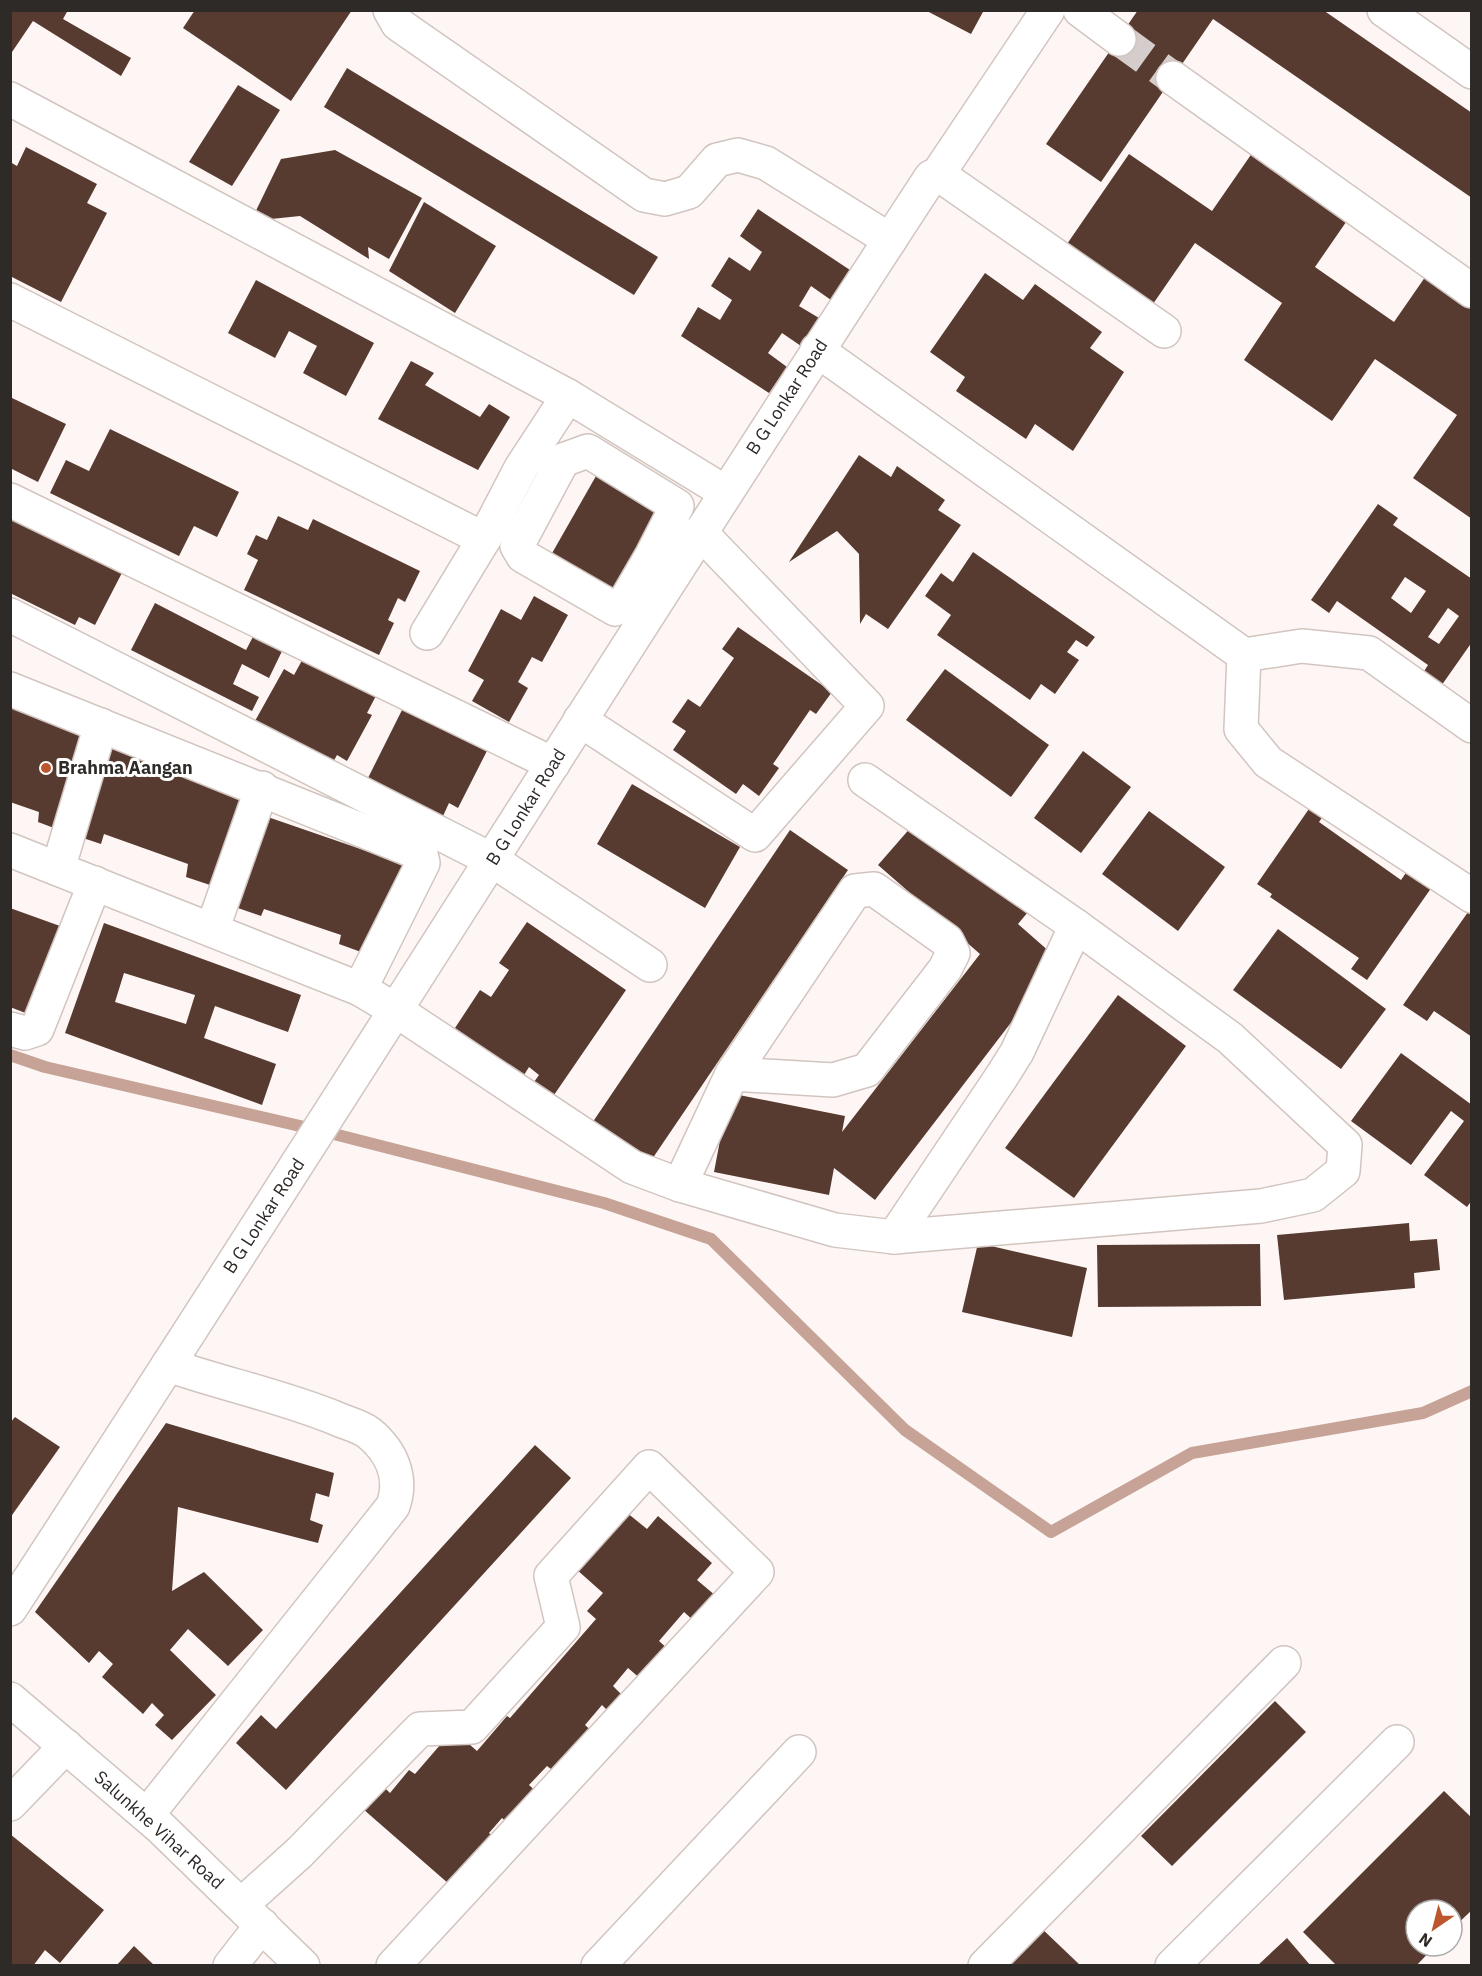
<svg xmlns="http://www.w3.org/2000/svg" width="1482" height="1976" font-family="'IBM Plex Sans',sans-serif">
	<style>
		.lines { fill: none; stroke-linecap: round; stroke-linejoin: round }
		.stream { stroke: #c6a396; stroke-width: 12 }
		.building { fill: #583b30; fill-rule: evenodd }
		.minor-tunnel { stroke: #d4cdcb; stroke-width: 33; stroke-dasharray: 33 16; stroke-linecap: butt }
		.minor-casing { stroke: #d1c5c0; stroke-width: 36 }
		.minor { stroke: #fff; stroke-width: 33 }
		.poi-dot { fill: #bd562d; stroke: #fff; stroke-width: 2 }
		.labels { text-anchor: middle; stroke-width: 6; stroke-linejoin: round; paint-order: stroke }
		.street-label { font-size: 18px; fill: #2e2a28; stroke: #fff }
		.poi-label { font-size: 18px; font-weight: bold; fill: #2e2a28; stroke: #fff; text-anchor: start }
	</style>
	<rect width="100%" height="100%" fill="#fef6f4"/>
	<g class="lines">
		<polyline class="stream" points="10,1055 45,1067 326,1132 604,1203 711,1239 905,1430 1051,1532 1192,1453 1423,1413 1472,1391"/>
	</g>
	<g class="building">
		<polygon points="10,10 68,10 63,19 131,58 121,76 33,21 10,55"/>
		<polygon points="195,10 352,10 291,101 183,28"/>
		<polygon points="925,10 984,10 971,34"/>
		<polygon points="1138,10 1323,10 1472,113 1472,198 1213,19 1101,182 1046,144"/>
		<polygon points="347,68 658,257 634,295 324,107"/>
		<polygon points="238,85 280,110 232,186 189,162"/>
		<polygon points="1257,146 1353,212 1315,267 1394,322 1430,270 1472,298 1472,519 1413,478 1457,415 1375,359 1332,421 1244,360 1282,303 1195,243 1153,304 1067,244 1129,154 1212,211"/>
		<polygon points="26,147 97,184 87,203 107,213 61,302 10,276 10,162 17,166"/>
		<polygon points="335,150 422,198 389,259 368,247 369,259 300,216 251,221 281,159"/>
		<polygon points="424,202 496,246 455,313 389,271"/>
		<polygon points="758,209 850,270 831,300 811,286 799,306 819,318 801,346 782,333 768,353 787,367 769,393 681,336 698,307 720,320 732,300 711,286 729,257 750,271 762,252 740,236"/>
		<polygon points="985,273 1023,300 1035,284 1102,332 1090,348 1124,372 1073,451 1035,424 1026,439 956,391 965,377 930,352"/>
		<polygon points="256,280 374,343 346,396 303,373 317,346 289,331 275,358 228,333"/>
		<polygon points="411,361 434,373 425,385 480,417 489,404 510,417 478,470 378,419"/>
		<polygon points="10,397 66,424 38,482 10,468"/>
		<polygon points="110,429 239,492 217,537 194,526 179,556 50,493 66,460 89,471"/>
		<polygon points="859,455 891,477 897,466 945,500 938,510 961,525 888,629 866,614 860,624 859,554 837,531 789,562"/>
		<polygon points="600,469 673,509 621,598 551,555"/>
		<path d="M1378,504L1398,518L1393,525L1472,579V642L1439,689L1421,676L1428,665L1337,601L1329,613L1311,600ZM1405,577L1426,591L1411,613L1391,598ZM1448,608L1459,616L1439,644L1428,637Z"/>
		<polygon points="10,508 125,567 95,625 79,617 75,625 10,593"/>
		<polygon points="278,516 308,530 313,519 420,571 405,602 398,598 388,620 394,623 379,655 244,590 258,560 247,554 256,535 267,540"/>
		<polygon points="973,552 1095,637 1087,647 1076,640 1067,652 1079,660 1055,694 1041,684 1030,700 937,635 951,615 925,596 941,573 953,582"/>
		<polygon points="534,596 568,615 542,662 532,657 518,682 528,688 509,722 472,701 484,680 468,671 501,609 521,620"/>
		<polygon points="155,603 246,650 255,633 284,647 269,678 242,664 233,684 259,697 252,711 131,650"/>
		<polygon points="738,627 832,692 816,714 810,710 773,764 779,768 759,796 743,784 736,794 673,750 686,731 672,722 688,699 700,707 734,658 722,649"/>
		<polygon points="306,653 378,692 367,713 372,715 347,761 337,755 327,773 250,730 284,669 294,675"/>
		<polygon points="945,669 1049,745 1011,797 906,720"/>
		<polygon points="408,698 492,741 458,808 449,803 438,827 363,788"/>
		<polygon points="10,708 93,735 62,831 38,822 39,812 10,802"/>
		<polygon points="101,742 245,792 213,886 186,877 188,864 104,834 101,844 77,836"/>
		<polygon points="1083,751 1131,787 1081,853 1034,818"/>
		<polygon points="632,784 740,847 705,908 597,844"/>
		<polygon points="1313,803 1326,812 1319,822 1401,880 1410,867 1434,884 1367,980 1351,969 1359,958 1270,897 1272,894 1257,884"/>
		<polygon points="1149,811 1225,867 1178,931 1102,874"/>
		<polygon points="262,815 407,865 372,956 339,944 341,935 264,909 261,916 232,906"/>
		<polygon points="919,818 1028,912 1018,924 1059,960 875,1200 834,1168 829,1195 714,1172 729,1093 845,1116 842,1132 980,954 878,865"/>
		<polygon points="790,830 848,870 644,1171 586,1132"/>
		<polygon points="10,908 60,926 28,1014 10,1007"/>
		<polygon points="1468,912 1472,914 1472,1037 1434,1011 1427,1021 1403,1005"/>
		<polygon points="527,922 626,990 554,1095 534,1082 539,1075 529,1067 524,1075 455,1028 480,990 491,997 509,970 499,963"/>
		<path d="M104,923L301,995L288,1032L215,1006L204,1038L276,1064L262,1105L65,1033ZM124,973L195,995L186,1024L115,1002Z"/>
		<polygon points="1278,929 1386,1009 1341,1069 1233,990"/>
		<polygon points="1118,995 1186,1046 1074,1198 1005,1148"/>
		<polygon points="1401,1053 1472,1105 1472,1200 1467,1207 1424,1175 1464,1121 1451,1111 1411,1165 1351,1121"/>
		<polygon points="1409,1223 1410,1241 1437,1239 1440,1270 1414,1273 1415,1288 1284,1300 1277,1235"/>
		<polygon points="978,1243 1087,1268 1072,1337 962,1312"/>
		<polygon points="1260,1244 1261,1306 1098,1307 1097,1245"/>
		<polygon points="15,1417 60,1447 10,1518 10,1423"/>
		<polygon points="166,1423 334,1473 329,1497 316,1493 310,1520 323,1525 318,1543 178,1507 172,1591 204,1572 263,1630 228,1666 188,1629 170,1650 216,1695 172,1740 155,1725 164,1715 152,1703 143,1714 102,1677 113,1664 99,1651 89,1663 35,1612"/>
		<polygon points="535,1445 571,1478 286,1790 236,1743 261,1715 276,1729"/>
		<polygon points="626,1512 647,1529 658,1516 712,1563 697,1580 716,1596 694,1621 684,1612 659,1641 669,1650 642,1680 628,1668 613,1686 626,1699 612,1715 602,1705 585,1725 595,1734 559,1775 547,1766 529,1785 541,1796 513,1828 502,1818 489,1833 500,1843 457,1891 363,1809 383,1786 390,1793 409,1770 415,1774 453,1730 477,1751 507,1716 510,1718 596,1619 587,1611 603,1593 576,1569"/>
		<polygon points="1275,1701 1306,1732 1172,1866 1141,1836"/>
		<polygon points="1444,1791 1472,1818 1472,1910 1452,1929 1452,1910 1416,1910 1416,1946 1435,1946 1416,1966 1337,1966 1303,1932"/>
		<polygon points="10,1834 104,1910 60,1963 45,1950 33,1966 10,1966"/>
		<polygon points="1038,1925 1081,1966 1000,1966"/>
		<polygon points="1287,1938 1311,1966 1257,1966"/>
		<polygon points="134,1946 155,1966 116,1966"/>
	</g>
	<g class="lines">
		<polyline class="minor-tunnel" points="1119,39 1173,78"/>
		<g class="minor-casing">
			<g id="minor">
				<polyline points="390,10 398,24 644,195 665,199 689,192 717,160 738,155 766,163 890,240"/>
				<polyline points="1080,10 1119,39"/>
				<polyline points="1384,10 1472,72"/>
				<polyline points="1173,78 1472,291"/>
				<polyline points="10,99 568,396"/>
				<polyline points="938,174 1164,331"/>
				<polyline points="10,300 484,539 521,468 568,396 725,492"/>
				<polyline points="817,350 1244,655 1302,646 1369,653 1472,726"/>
				<polyline points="10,500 553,764"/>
				<polyline points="652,555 677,506 588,451 563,460 517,546 523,556 615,609 623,605 652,555 677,569"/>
				<polyline points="10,615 492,860 650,965"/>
				<polyline points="427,633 484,539"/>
				<polyline points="1244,655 1241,729 1268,762 1472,896"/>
				<polyline points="10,689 421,854 423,863 360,989"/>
				<polyline points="580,720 755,835 867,706 700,532"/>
				<polyline points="865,780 1076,926 1230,1038 1345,1145 1343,1171 1313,1195 1261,1206 894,1237"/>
				<polyline points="10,850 360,989 397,1011 632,1167 680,1185 835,1230 894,1237 1002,1076 1017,1052 1076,926"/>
				<polyline points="58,869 101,725"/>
				<polyline points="212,930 262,788"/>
				<polyline points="10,1029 25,1033 37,1029 95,883"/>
				<polyline points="680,1185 732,1074 855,891 874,889 947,941 953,953 945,969 867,1070 833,1080 732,1074"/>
				<path d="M10,1609C321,1133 620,652 931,177L938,174L1048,10"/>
				<polyline points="10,1699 160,1827 303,1966"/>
				<polyline points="10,1804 66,1746"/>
				<path d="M147,1815L393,1506C403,1478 392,1452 369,1433C360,1426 346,1423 335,1418C281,1396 223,1384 168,1365"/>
				<polyline points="241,1905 299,1853 420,1729 472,1727 563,1627 551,1576 649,1467 757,1572 393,1966"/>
				<polyline points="230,1966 262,1925"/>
				<polyline points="598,1966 799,1752"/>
				<polyline points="985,1966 1284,1663"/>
				<polyline points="1172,1966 1397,1742"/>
			</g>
		</g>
		<use href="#minor" class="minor"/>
	</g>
	<circle class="poi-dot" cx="46" cy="768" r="6"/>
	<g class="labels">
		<g class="street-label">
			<text transform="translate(787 397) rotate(-57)" y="6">B G Lonkar Road</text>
			<text transform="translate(526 807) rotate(-58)" y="6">B G Lonkar Road</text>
			<text transform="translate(264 1216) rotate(-57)" y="6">B G Lonkar Road</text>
			<text transform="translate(159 1830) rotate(42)" y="6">Salunkhe Vihar Road</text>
		</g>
		<g class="poi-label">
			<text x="58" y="774">Brahma Aangan</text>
		</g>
	</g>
	<rect width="1482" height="1976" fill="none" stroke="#2e2a28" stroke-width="24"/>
	<g transform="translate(1434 1928) rotate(215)"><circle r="28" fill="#ffffff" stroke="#abaaa9" stroke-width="1.5"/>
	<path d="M0-4.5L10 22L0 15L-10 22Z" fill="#bd562d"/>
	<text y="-9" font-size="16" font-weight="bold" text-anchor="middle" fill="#2e2a28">N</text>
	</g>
</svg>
